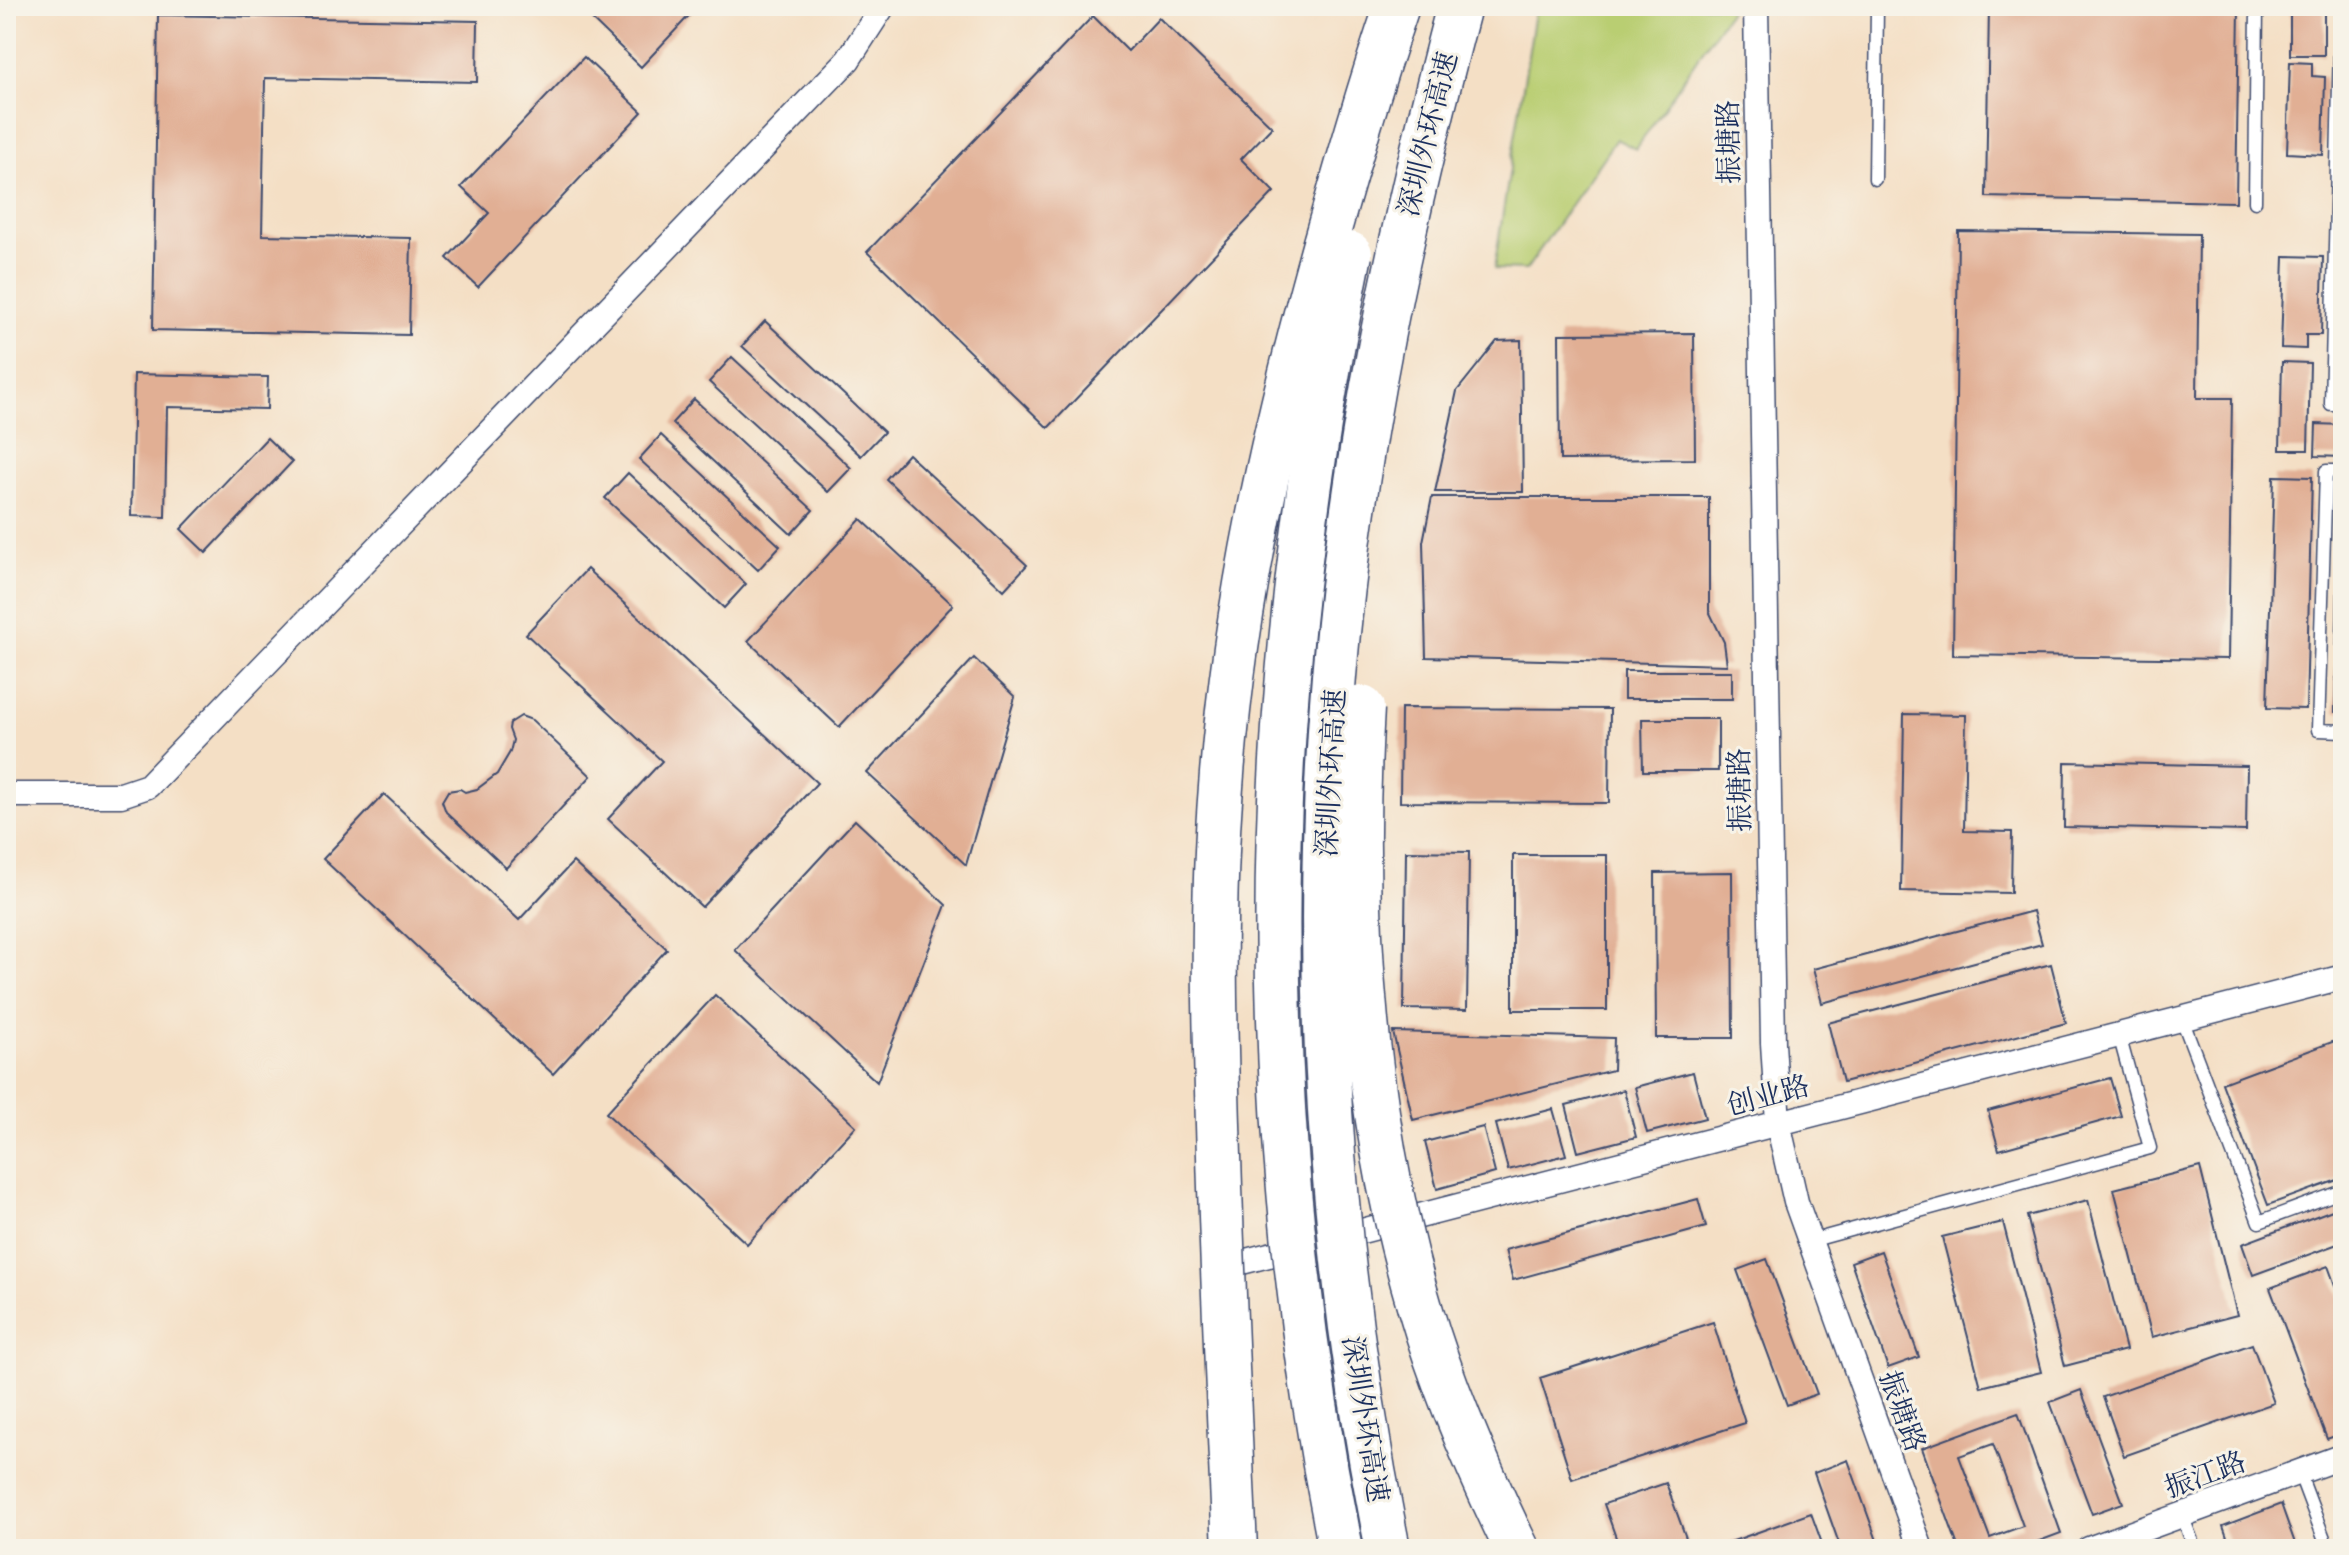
<svg xmlns="http://www.w3.org/2000/svg" width="2349" height="1555" font-family="'Libre Bodoni','Noto Serif SC',serif">
	<style>
		.green { fill: #b9ce72; stroke: #6a7e68; stroke-width: 2 }
		.building { fill: #e1af94; fill-rule: evenodd }
		.lines { fill: none; stroke-linecap: round; stroke-linejoin: round }
		.service-casing { stroke: #3c496d; stroke-width: 15 }
		.minor-casing { stroke: #3c496d; stroke-width: 27 }
		.service { stroke: #fff; stroke-width: 12 }
		.minor { stroke: #fff; stroke-width: 24 }
		.motorway-bridge-casing { stroke: #3c496d; stroke-width: 47; stroke-linecap: butt }
		.motorway-bridge { stroke: #fff; stroke-width: 44 }
		.labels { text-anchor: middle; stroke-width: 6; stroke-linejoin: round; paint-order: stroke }
		.street-label { font-size: 28px; fill: #1b2f5e; stroke: #f7f3e8 }
	</style>
	<rect width="100%" height="100%" fill="#f7f3e8"/>
	<filter id="ink" filterUnits="userSpaceOnUse"><feTurbulence type="fractalNoise" baseFrequency=".0125" numOctaves="2"/><feDisplacementMap in="SourceGraphic" scale="16" xChannelSelector="R" yChannelSelector="G"/><feConvolveMatrix kernelMatrix="1 2 1 2 8 2 1 2 1" color-interpolation-filters="sRGB"/></filter>
	<filter id="wash" filterUnits="userSpaceOnUse"><feTurbulence type="fractalNoise" baseFrequency=".006" numOctaves="4" result="noise"/><feDisplacementMap in="SourceGraphic" scale="32" xChannelSelector="R" yChannelSelector="G"/><feGaussianBlur stdDeviation="1.8" result="paint"/><feColorMatrix in="noise" values="0 0 0 0 0 0 0 0 0 0 0 0 0 0 0 0 0 1.4 0 .05"/><feComposite in="paint" operator="in"/></filter>
	<g filter="url(#wash)">
		<rect width="100%" height="100%" fill="#f4dfc5"/>
		<polygon class="green" points="1536,6 1733,6 1636,149 1616,139 1526,270 1494,269"/>
		<g id="blocks">
			<g class="building">
				<polygon points="582,6 698,6 641,67 580,8"/>
				<polygon points="1989,6 2239,6 2236,202 1986,197"/>
				<rect x="2290" y="6" width="34" height="49"/>
				<polygon points="158,15 478,21 477,82 265,78 262,235 411,238 409,335 153,330"/>
				<polygon points="1093,16 1128,51 1159,18 1272,127 1241,159 1274,192 1048,428 867,252"/>
				<polygon points="584,57 642,112 478,287 447,258 489,213 461,187"/>
				<polygon points="2290,62 2312,63 2312,76 2325,77 2323,155 2287,153"/>
				<polygon points="1958,231 2199,234 2197,398 2232,398 2228,659 1953,655"/>
				<polygon points="2284,256 2323,257 2321,335 2306,335 2306,349 2281,348"/>
				<polygon points="765,321 884,432 861,456 742,346"/>
				<polygon points="1694,333 1695,459 1560,460 1559,334"/>
				<polygon points="1521,340 1523,492 1435,492 1457,391 1497,341"/>
				<polygon points="6,354 14,354 13,421 6,421"/>
				<polygon points="732,357 851,468 828,492 709,382"/>
				<polygon points="2282,362 2310,363 2308,450 2280,450"/>
				<polygon points="134,374 268,377 267,409 167,407 165,517 131,516"/>
				<polygon points="694,399 813,510 791,534 672,423"/>
				<polygon points="2316,424 2343,425 2343,457 2315,456"/>
				<polygon points="661,435 780,546 758,570 639,459"/>
				<polygon points="267,438 292,462 206,553 181,529"/>
				<polygon points="908,454 1027,565 1004,590 886,479"/>
				<polygon points="628,473 746,584 724,608 605,498"/>
				<polygon points="2274,476 2312,477 2306,709 2267,708"/>
				<polygon points="2340,479 2343,479 2343,712 2335,712"/>
				<polygon points="1432,497 1709,497 1709,611 1724,642 1727,665 1426,657 1423,542"/>
				<polygon points="861,519 953,605 839,727 748,641"/>
				<polygon points="587,569 817,783 702,907 608,819 662,761 526,634"/>
				<polygon points="974,658 1015,697 966,865 867,773"/>
				<rect x="1624" y="671" width="108" height="28"/>
				<polygon points="1401,708 1610,709 1609,803 1400,802"/>
				<polygon points="1904,714 1966,715 1964,831 2012,832 2011,893 1901,891"/>
				<polygon points="521,716 532,720 591,776 506,868 446,812 442,801 448,791 460,789 465,792 477,789 497,774 510,752 513,740 509,729 510,723"/>
				<polygon points="1642,719 1718,719 1718,771 1643,771"/>
				<polygon points="2065,762 2247,766 2246,831 2064,827"/>
				<polygon points="384,794 519,920 573,862 667,949 553,1074 323,859"/>
				<polygon points="855,820 946,905 877,1082 735,950"/>
				<polygon points="1406,851 1469,852 1467,1010 1404,1009"/>
				<rect x="1513" y="855" width="94" height="155"/>
				<polygon points="1732,872 1733,1038 1656,1038 1655,873"/>
				<polygon points="2033,911 2042,944 1822,1003 1813,969"/>
				<polygon points="2051,964 2066,1023 1843,1082 1828,1023"/>
				<polygon points="715,995 856,1126 747,1244 606,1113"/>
				<polygon points="1393,1032 1614,1038 1613,1070 1413,1120"/>
				<polygon points="2343,1038 2343,1178 2268,1205 2222,1083"/>
				<polygon points="1693,1072 1705,1118 1647,1133 1635,1087"/>
				<polygon points="2110,1078 2121,1116 1999,1150 1988,1111"/>
				<polygon points="1624,1090 1636,1137 1578,1152 1566,1105"/>
				<polygon points="1553,1109 1566,1155 1508,1170 1496,1124"/>
				<polygon points="1483,1127 1495,1173 1437,1189 1425,1142"/>
				<polygon points="2200,1167 2237,1315 2152,1337 2114,1189"/>
				<polygon points="1698,1199 1706,1227 1513,1280 1505,1250"/>
				<polygon points="2088,1200 2126,1350 2065,1366 2027,1216"/>
				<polygon points="2343,1206 2343,1242 2253,1275 2242,1244"/>
				<polygon points="2003,1222 2041,1372 1981,1387 1942,1237"/>
				<polygon points="1881,1251 1919,1357 1888,1368 1851,1262"/>
				<polygon points="1767,1259 1817,1394 1787,1405 1737,1270"/>
				<polygon points="2328,1266 2343,1307 2343,1433 2327,1439 2270,1288"/>
				<polygon points="1713,1322 1745,1423 1572,1479 1540,1378"/>
				<polygon points="2252,1344 2274,1403 2124,1456 2103,1397"/>
				<polygon points="2081,1390 2123,1503 2092,1514 2050,1402"/>
				<path d="M2018,1413L2061,1533L2018,1549H1959L1922,1448ZM1993,1444L2023,1526L1990,1538L1959,1456Z"/>
				<polygon points="1848,1460 1880,1549 1841,1549 1814,1473"/>
				<polygon points="1666,1483 1690,1549 1620,1549 1604,1504"/>
				<polygon points="2281,1504 2297,1549 2231,1549 2223,1526"/>
				<polygon points="1811,1513 1824,1549 1711,1549"/>
			</g>
		</g>
	</g>
	<g filter="url(#ink)">
		<use href="#blocks" fill-opacity="0" stroke="#3c496d" stroke-width="2"/>
		<g class="lines">
			<g class="service-casing">
				<g id="service">
					<polyline points="2341,6 2331,404 2343,404"/>
					<polyline points="1875,179 1877,6"/>
					<polyline points="2255,202 2257,6"/>
					<polyline points="2343,471 2326,471 2318,730 2343,731"/>
					<polyline points="2182,1019 2259,1222 2343,1191"/>
					<polyline points="1810,1241 2150,1148 2119,1035"/>
					<polyline points="2299,1472 2328,1549"/>
					<polyline points="2182,1515 2195,1549"/>
				</g>
			</g>
			<g class="minor-casing">
				<g id="minor">
					<polyline points="1756,6 1773,1043 1778,1123 1796,1202 1921,1549"/>
					<polyline points="6,795 121,795 148,786 848,60 883,6"/>
					<polyline points="1215,1269 2343,977"/>
					<polyline points="2089,1549 2343,1456"/>
				</g>
			</g>
			<use href="#service" class="service"/>
			<use href="#minor" class="minor"/>
			<g class="motorway-bridge-casing">
				<g id="motorway-bridge">
					<path d="M1362,708C1350,910 1362,1113 1420,1308C1444,1391 1479,1471 1517,1549"/>
					<path d="M1235,1549C1229,1418 1223,1287 1219,1156C1215,1033 1211,910 1221,787C1234,603 1275,424 1324,247C1347,166 1370,85 1397,6"/>
					<path d="M1341,1549C1283,1264 1263,966 1288,675C1300,533 1322,393 1350,254"/>
					<path d="M1388,1549C1330,1263 1310,967 1334,676C1353,449 1401,226 1459,6"/>
				</g>
			</g>
			<use href="#motorway-bridge" class="motorway-bridge"/>
		</g>
	</g>
	<g class="labels">
		<g class="street-label">
			<text transform="translate(1427 134) rotate(-76)" y="10">深圳外环高速</text>
			<text transform="translate(1728 142) rotate(-91)" y="10">振塘路</text>
			<text transform="translate(1330 773) rotate(-87)" y="10">深圳外环高速</text>
			<text transform="translate(1739 790) rotate(-91)" y="10">振塘路</text>
			<text transform="translate(1768 1095) rotate(-15)" y="10">创业路</text>
			<text transform="translate(1903 1411) rotate(70)" y="10">振塘路</text>
			<text transform="translate(1366 1419) rotate(81)" y="10">深圳外环高速</text>
			<text transform="translate(2205 1474) rotate(-20)" y="10">振江路</text>
		</g>
	</g>
	<rect width="2349" height="1555" fill="none" stroke="#f7f3e8" stroke-width="32"/>
</svg>
